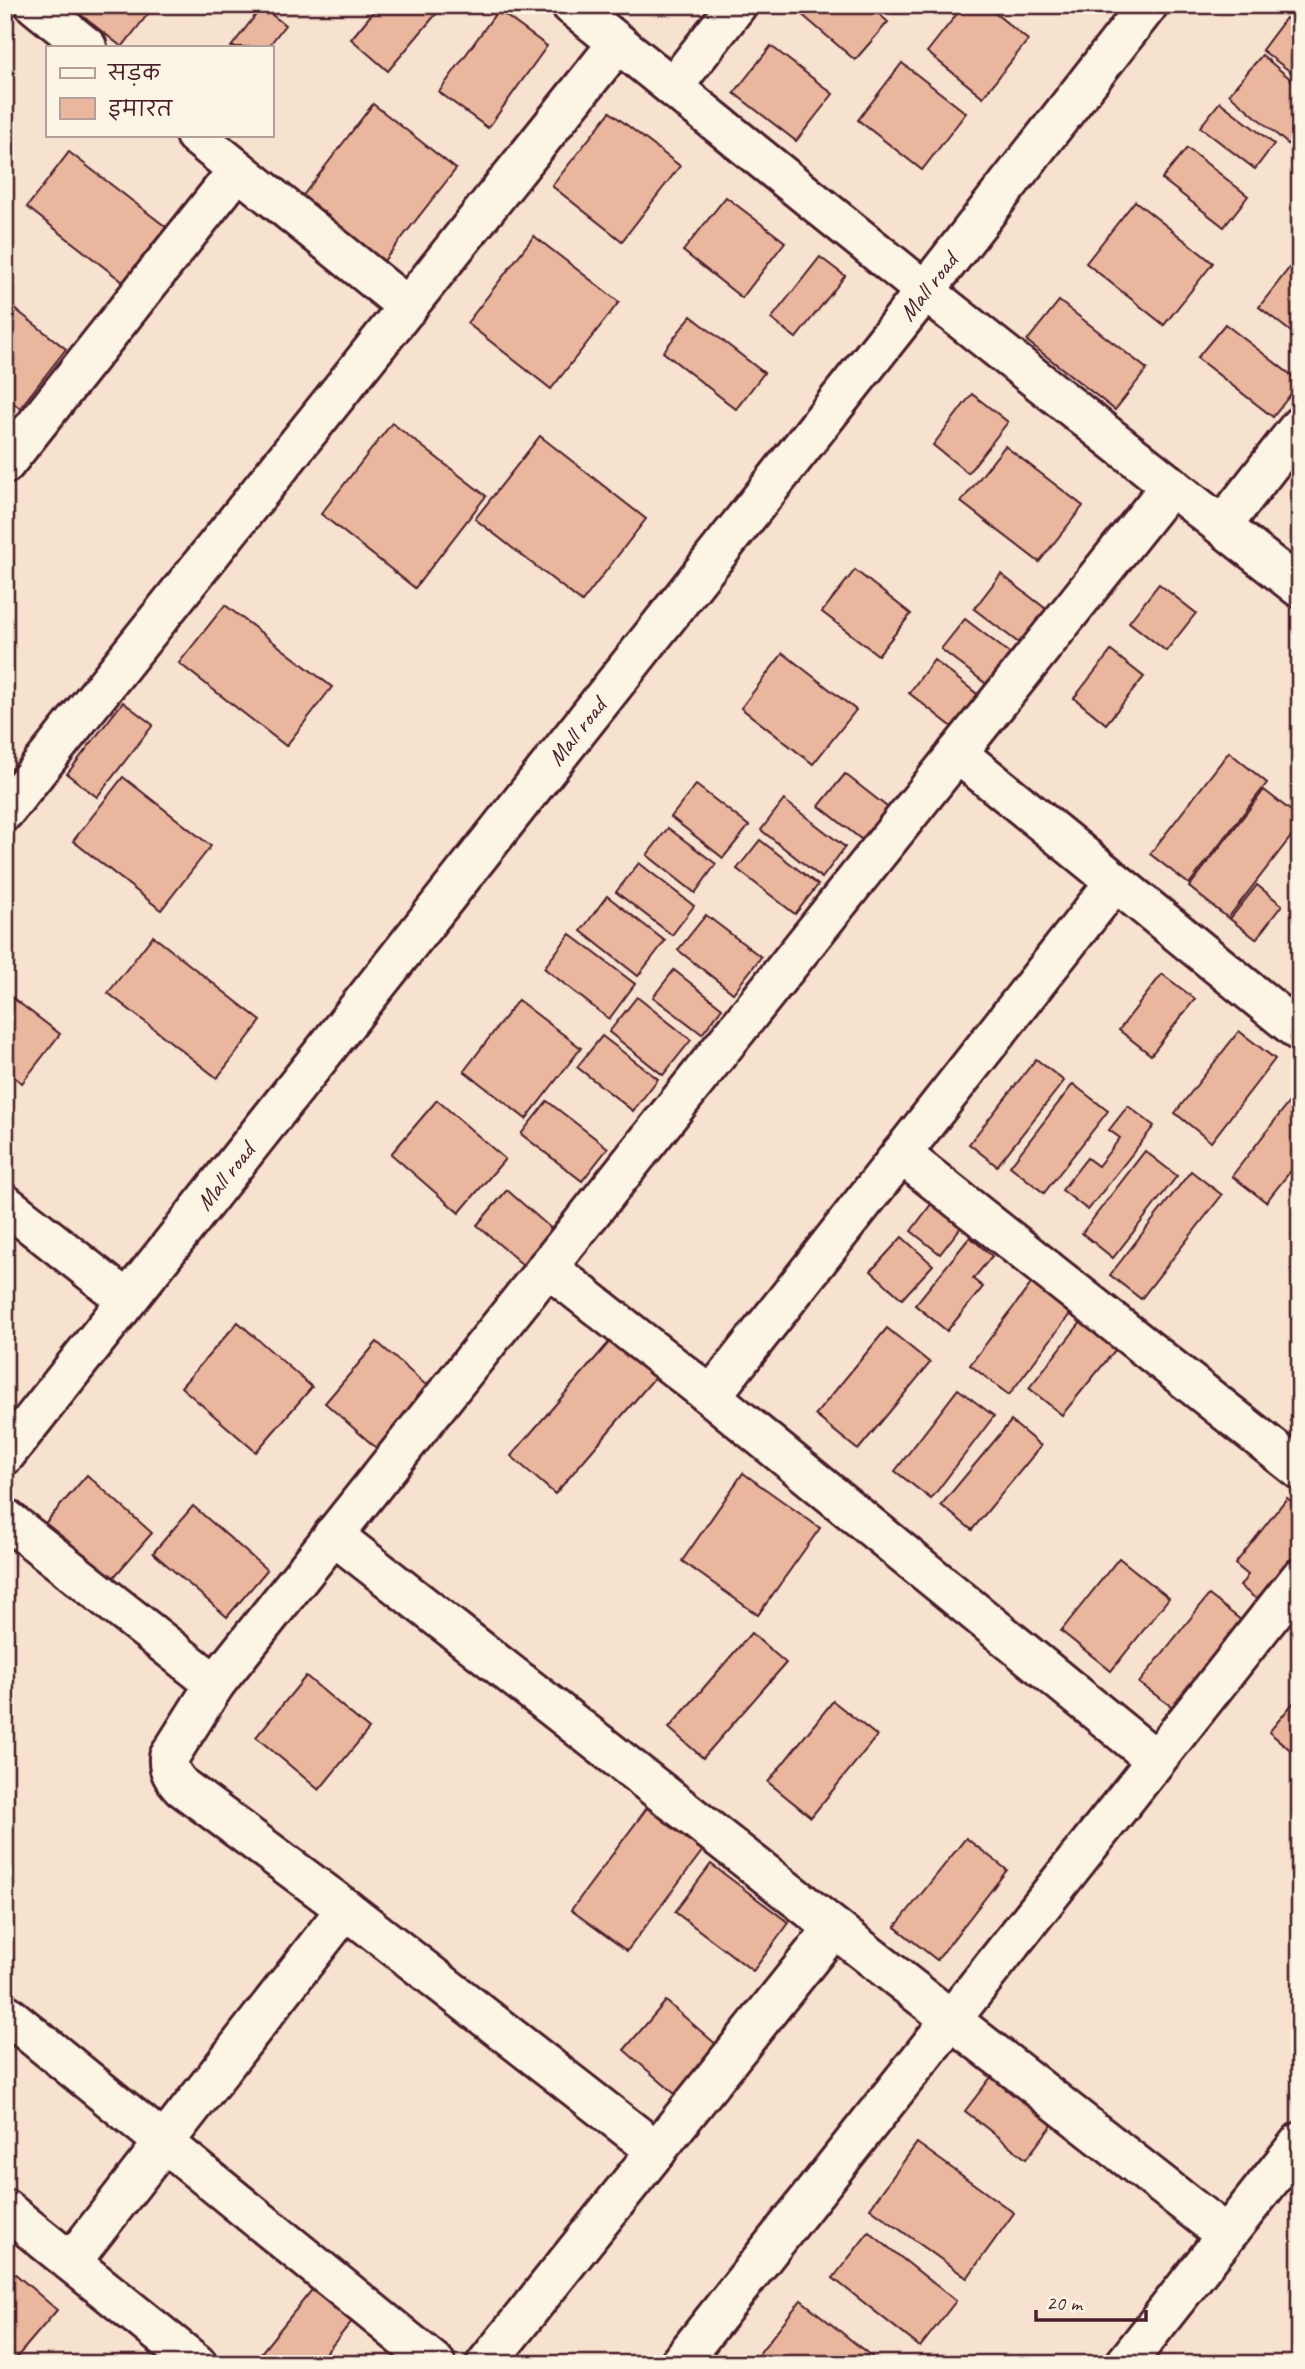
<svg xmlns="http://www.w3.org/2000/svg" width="1305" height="2369" font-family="Caveat,'Playpen Sans Deva',sans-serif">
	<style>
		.building { fill: #eab69d; stroke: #4a1f2b; stroke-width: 2 }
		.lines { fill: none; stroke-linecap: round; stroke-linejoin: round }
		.minor-casing { stroke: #4a1f2b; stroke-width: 44 }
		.minor { stroke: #fcf5e5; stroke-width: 38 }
		.labels { text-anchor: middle; stroke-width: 7; stroke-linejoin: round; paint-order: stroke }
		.street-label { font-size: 24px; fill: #4a1f2b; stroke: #fcf5e5 }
	</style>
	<rect width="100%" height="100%" fill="#f7e2cf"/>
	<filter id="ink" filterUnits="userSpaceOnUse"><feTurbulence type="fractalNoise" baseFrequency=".0143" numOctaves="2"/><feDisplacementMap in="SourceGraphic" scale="14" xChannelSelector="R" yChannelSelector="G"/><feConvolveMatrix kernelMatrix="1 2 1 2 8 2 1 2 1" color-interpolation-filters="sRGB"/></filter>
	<g filter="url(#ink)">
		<g class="building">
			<polygon points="68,5 155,5 122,47"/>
			<polygon points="379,5 440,5 442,7 388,71 351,39"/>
			<polygon points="807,5 869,5 888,22 855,60 800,13"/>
			<polygon points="964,5 985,5 1028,40 983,97 927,52"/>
			<polygon points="1294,5 1300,5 1300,18 1290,10"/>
			<polygon points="262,7 285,25 268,47 231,47"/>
			<polygon points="498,10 547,46 488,128 439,92"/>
			<polygon points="1286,18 1300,29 1300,79 1262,50"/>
			<polygon points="771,46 833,94 796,141 734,93"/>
			<polygon points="1262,55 1300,87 1300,144 1295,150 1229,94"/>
			<polygon points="902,63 966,113 922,170 858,120"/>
			<polygon points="1220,102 1274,144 1255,169 1200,127"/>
			<polygon points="373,104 456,169 383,262 301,198"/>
			<polygon points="610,112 680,166 622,241 552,186"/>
			<polygon points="1187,148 1248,196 1224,227 1162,179"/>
			<polygon points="69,152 166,227 123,282 27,207"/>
			<polygon points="726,197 785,242 742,298 683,251"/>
			<polygon points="1135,201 1213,263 1164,325 1086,263"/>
			<polygon points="534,236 619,302 551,389 467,323"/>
			<polygon points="1300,254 1300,339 1259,307"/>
			<polygon points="820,257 845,276 796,338 771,319"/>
			<polygon points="5,301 66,349 20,408 5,397"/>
			<polygon points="1059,301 1147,369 1115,410 1027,341"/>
			<polygon points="691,316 764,373 736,409 663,352"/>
			<polygon points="1225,324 1300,382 1273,417 1197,358"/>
			<polygon points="972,394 1008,422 968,473 933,445"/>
			<polygon points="392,423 486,496 415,588 321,514"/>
			<polygon points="540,436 646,519 582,602 475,519"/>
			<polygon points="1005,446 1083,506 1039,562 961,502"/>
			<polygon points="855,570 911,614 878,655 822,612"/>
			<polygon points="1001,574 1055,616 1028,650 974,609"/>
			<polygon points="1159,584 1196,613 1166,651 1129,622"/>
			<polygon points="225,605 332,687 286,746 179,663"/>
			<polygon points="965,619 1021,662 998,693 941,649"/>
			<polygon points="1111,651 1144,677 1106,724 1074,698"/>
			<polygon points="783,653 856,710 813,764 741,708"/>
			<polygon points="934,660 986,701 960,733 909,693"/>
			<polygon points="123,702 153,725 97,797 67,774"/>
			<polygon points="1229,752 1267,783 1189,884 1150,854"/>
			<polygon points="845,774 896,814 871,847 819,806"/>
			<polygon points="123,777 211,846 161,910 73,841"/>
			<polygon points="696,785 749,826 723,858 671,817"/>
			<polygon points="1264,790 1300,818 1300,825 1228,918 1189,887"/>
			<polygon points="784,800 845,847 822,878 761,830"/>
			<polygon points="668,828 716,864 695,893 647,855"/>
			<polygon points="760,840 818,885 795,914 737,869"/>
			<polygon points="639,863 694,906 672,935 616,892"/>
			<polygon points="1257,885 1282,905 1256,939 1230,919"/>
			<polygon points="607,896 665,941 638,976 581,931"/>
			<polygon points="706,915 761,957 733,993 678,950"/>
			<polygon points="570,934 635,984 609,1019 544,968"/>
			<polygon points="153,936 261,1021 217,1078 108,993"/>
			<polygon points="674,970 722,1008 702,1034 653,997"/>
			<polygon points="1162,974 1195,999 1151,1055 1119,1030"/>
			<polygon points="5,992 60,1034 22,1083 5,1070"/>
			<polygon points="637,997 691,1040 663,1075 609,1032"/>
			<polygon points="518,1000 581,1048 526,1119 464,1071"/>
			<polygon points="1239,1031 1275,1059 1211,1142 1175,1113"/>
			<polygon points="602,1036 658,1079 633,1111 577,1067"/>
			<polygon points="1036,1059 1064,1081 997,1166 969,1144"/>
			<polygon points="1073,1084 1108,1111 1044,1193 1010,1166"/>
			<polygon points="1300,1088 1300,1159 1266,1202 1232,1176"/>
			<polygon points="437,1100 505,1159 459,1213 391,1154"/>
			<polygon points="547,1101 608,1148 582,1181 521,1134"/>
			<polygon points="1128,1106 1154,1126 1088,1210 1062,1190 1087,1158 1098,1166 1120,1138 1109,1130"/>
			<polygon points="1145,1151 1177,1176 1113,1258 1082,1233"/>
			<polygon points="1191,1171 1222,1195 1141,1299 1110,1275"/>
			<polygon points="507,1190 561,1237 531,1272 477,1225"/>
			<polygon points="935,1199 965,1222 940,1254 911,1231"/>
			<polygon points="902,1237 933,1265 902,1299 871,1271"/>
			<polygon points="970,1237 992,1256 973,1279 983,1287 947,1331 915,1305"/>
			<polygon points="1034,1280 1073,1310 1009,1395 970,1365"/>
			<polygon points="1082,1321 1116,1349 1062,1415 1029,1388"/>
			<polygon points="238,1322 312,1387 256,1452 181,1387"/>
			<polygon points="887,1328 930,1363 858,1450 815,1415"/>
			<polygon points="618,1332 662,1369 555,1494 511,1456"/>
			<polygon points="377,1342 434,1392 382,1453 325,1403"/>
			<polygon points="958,1389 994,1416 931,1499 895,1471"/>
			<polygon points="1300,1409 1300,1429 1290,1421"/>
			<polygon points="1011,1421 1041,1446 972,1530 941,1505"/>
			<polygon points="743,1473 820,1528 758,1615 682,1561"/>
			<polygon points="87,1475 152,1533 107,1585 41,1528"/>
			<polygon points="1287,1498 1300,1508 1300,1570 1259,1601 1240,1586 1248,1575 1235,1564"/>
			<polygon points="193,1506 267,1570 227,1617 153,1553"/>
			<polygon points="1119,1558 1169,1598 1111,1671 1061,1631"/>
			<polygon points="1209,1595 1247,1625 1182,1714 1139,1683"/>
			<polygon points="751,1633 786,1663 703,1758 669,1728"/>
			<polygon points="306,1676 369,1729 319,1790 256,1737"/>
			<polygon points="1298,1697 1300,1698 1300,1758 1269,1732"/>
			<polygon points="833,1701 877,1736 811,1817 768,1782"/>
			<polygon points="647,1808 703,1850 627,1951 571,1910"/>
			<polygon points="966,1838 1007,1870 937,1960 895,1927"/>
			<polygon points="711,1864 789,1923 753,1971 675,1912"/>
			<polygon points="666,2001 725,2052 683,2101 624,2050"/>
			<polygon points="995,2072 1056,2120 1026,2159 965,2111"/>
			<polygon points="917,2143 1014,2213 967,2278 870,2208"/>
			<polygon points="869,2232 956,2301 920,2347 833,2278"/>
			<polygon points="5,2265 57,2310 11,2364 5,2364"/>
			<polygon points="319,2281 358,2314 317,2364 252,2364"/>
			<polygon points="801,2300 881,2364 751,2364"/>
		</g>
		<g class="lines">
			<g class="minor-casing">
				<g id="minor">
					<polyline points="35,5 87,47"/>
					<polyline points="571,5 925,291 1300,588"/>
					<polyline points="673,87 737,5"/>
					<polyline points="195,135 408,307"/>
					<polyline points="5,464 238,170"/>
					<polyline points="1222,526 1300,426"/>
					<polyline points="957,753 1300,1032"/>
					<polyline points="5,811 618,43"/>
					<polyline points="901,1154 1300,1470"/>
					<polyline points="5,1204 127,1300"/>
					<polyline points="547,1267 711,1396 1156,1760"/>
					<polyline points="711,1396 1115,882"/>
					<path id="s1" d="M5,1455L925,291L1148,5"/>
					<polyline points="5,1518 215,1684"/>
					<polyline points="333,1535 1226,2235"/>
					<polyline points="5,2013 436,2364"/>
					<path d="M657,2151L346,1909L182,1787C173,1777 168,1771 169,1757L215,1684L1171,485"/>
					<polyline points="5,2209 197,2364"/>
					<polyline points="71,2262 346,1909"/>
					<polyline points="486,2364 834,1928"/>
					<polyline points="679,2364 1300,1578"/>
					<polyline points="1125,2364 1300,2142"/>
				</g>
			</g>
			<use href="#minor" class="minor"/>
		</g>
	</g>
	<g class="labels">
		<g class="street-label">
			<text dy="8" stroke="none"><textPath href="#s1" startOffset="1489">Mall road</textPath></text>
			<text dy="8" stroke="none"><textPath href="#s1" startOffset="922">Mall road</textPath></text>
			<text dy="8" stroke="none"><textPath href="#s1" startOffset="355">Mall road</textPath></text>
		</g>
	</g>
	<rect width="1305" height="2369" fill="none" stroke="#fcf5e5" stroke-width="28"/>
	<rect x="14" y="14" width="1277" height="2341" fill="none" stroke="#4a1f2b" stroke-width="2.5" filter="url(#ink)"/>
	<rect x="46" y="46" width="228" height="91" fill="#fcf5e5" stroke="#b59f9b" stroke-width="2"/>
	<rect x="60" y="68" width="35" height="10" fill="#fcf5e5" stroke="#b59f9b" stroke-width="2"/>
	<text x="108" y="80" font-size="21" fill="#4a1f2b">सड़क</text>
	<rect x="60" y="98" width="35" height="21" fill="#eab69d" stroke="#b59f9b" stroke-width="2"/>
	<text x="108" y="116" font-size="21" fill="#4a1f2b">इमारत</text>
	<path d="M1036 2310v10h110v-10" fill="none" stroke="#4a1f2b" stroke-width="3.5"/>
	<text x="1046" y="2310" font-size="21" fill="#4a1f2b" stroke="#fcf5e5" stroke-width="5" paint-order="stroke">20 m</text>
</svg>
